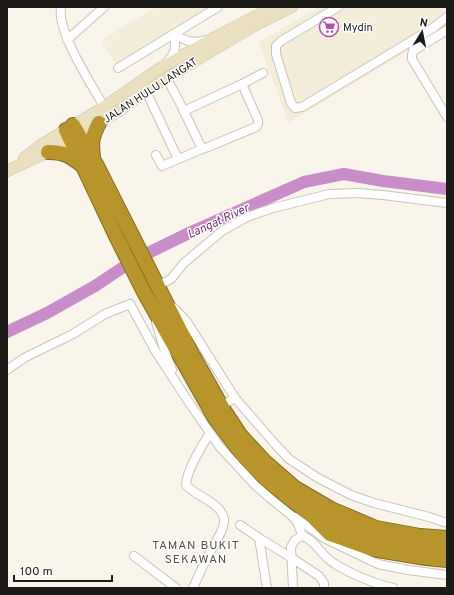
<svg xmlns="http://www.w3.org/2000/svg" width="454" height="595" font-family="Overpass,sans-serif">
	<style>
		.built { fill: #f4edda }
		.lines { fill: none; stroke-linecap: round; stroke-linejoin: round }
		.river { stroke: #c98dca; stroke-width: 12 }
		.street-casing { stroke: #c8c4b9; stroke-width: 10 }
		.secondary-casing { stroke: #c8c4b9; stroke-width: 12 }
		.highway-casing { stroke: #826a23; stroke-width: 16 }
		.street { stroke: #fff; stroke-width: 8 }
		.secondary { stroke: #eadfbf; stroke-width: 11 }
		.highway { stroke: #b8952a; stroke-width: 14 }
		.labels { text-anchor: middle; stroke-width: 3; stroke-linejoin: round; paint-order: stroke }
		.poi-label { font-size: 11px; fill: #1d1b17; stroke: #fff; text-anchor: start }
		.street-label { font-size: 11px; fill: #1d1b17; stroke: #fff }
		.water-label { font-size: 12px; font-style: italic; fill: #732c76; stroke: #fff }
		.neighbourhood-label { font-size: 12px; letter-spacing: 1px; fill: #535046; stroke: #fff }
	</style>
	<rect width="100%" height="100%" fill="#faf5ea"/>
	<g class="built">
		<polygon points="156,7 213,7 118,65 114,62 102,42 104,38"/>
		<polygon points="319,7 447,7 447,21 404,53 288,123 259,42"/>
	</g>
	<g class="lines">
		<polyline class="river" points="7,332 47,313 95,286 134,260 189,233 304,182 344,174 383,181 447,189"/>
		<g class="street-casing">
			<g id="street">
				<path d="M61,7C57,33 91,83 104,107"/>
				<polyline points="338,7 281,41 276,46 276,54 291,103 295,108 302,107 433,28 447,17"/>
				<polyline points="447,30 413,51 412,55 412,59 447,117"/>
				<path d="M174,34C186,41 192,44 205,40"/>
				<polyline points="67,40 104,7"/>
				<path d="M167,62C176,53 176,46 174,34"/>
				<polyline points="118,68 123,65 218,7"/>
				<polyline points="167,79 179,101 202,149 208,147 256,127 258,124 258,120 242,84 184,111"/>
				<polyline points="242,84 263,73"/>
				<polyline points="146,91 178,159"/>
				<polyline points="156,155 162,166 202,149"/>
				<polyline points="157,286 171,279 184,263 222,231 247,217 273,208 329,194 357,193 383,195 447,203"/>
				<polyline points="173,307 187,322 235,398 275,444 289,459 318,478 351,495 374,503 429,517 447,523"/>
				<polyline points="156,322 163,346 172,370"/>
				<polyline points="7,370 24,358 73,334 105,314 130,304 156,352 188,401 210,433 220,447 255,485 271,499 292,516 297,522 300,529 302,536"/>
				<polyline points="228,402 235,398"/>
				<polyline points="295,517 324,538 359,555 378,564 408,570 447,575"/>
				<polyline points="240,525 259,538 292,558 319,576 324,583 324,588"/>
				<polyline points="259,538 267,588"/>
				<polyline points="134,556 176,588"/>
				<path d="M193,588C198,577 203,565 209,554C214,544 222,534 224,523C225,518 222,513 219,509C210,499 195,495 186,485C186,472 202,445 210,433"/>
				<path d="M293,588L291,547L295,540L302,536C312,538 319,550 325,556C328,559 332,562 335,564C351,574 375,584 393,588"/>
			</g>
		</g>
		<g class="secondary-casing">
			<g id="secondary">
				<polyline points="24,158 41,145 104,107 159,69 217,36 274,7"/>
				<polyline points="7,171 48,152 119,111 146,91 210,52 254,26 292,7"/>
			</g>
		</g>
		<g class="highway-casing">
			<g id="highway">
				<polyline points="73,125 97,166 193,356 223,409 240,435 264,461 295,488 331,509 376,528 420,536 447,538"/>
				<polyline points="66,130 117,238 144,292 215,418 245,458 267,480 293,501 305,510 358,533 400,545 431,549 447,550"/>
				<path d="M48,152C65,152 70,156 83,166"/>
				<path d="M93,157C91,141 92,137 99,123"/>
				<polyline points="311,515 330,534 372,549 426,558 447,560"/>
			</g>
		</g>
		<use href="#street" class="street"/>
		<use href="#secondary" class="secondary"/>
		<use href="#highway" class="highway"/>
	</g>
	<defs>
		<g id="supermarket-ring" transform="scale(1)"><circle r="9.5" fill="#fff" stroke="#b24fb6" stroke-width="1.5"/><path d="M-6-5.5h2.5l.6 2H6L4.5 2H-2.5L-4.4-4H-6ZM-1.5 3.2a1.3 1.3 0 1 0 .1 0ZM3 3.2a1.3 1.3 0 1 0 .1 0Z" fill="#b24fb6"/></g>
	</defs>
	<g fill-rule="evenodd">
		<use href="#supermarket-ring" x="329" y="27"/>
	</g>
	<g class="labels">
		<g class="poi-label">
			<text x="343" y="31">Mydin</text>
		</g>
		<g class="street-label">
			<text transform="translate(150 90) rotate(-33)" y="4">JALAN HULU LANGAT</text>
		</g>
		<g class="water-label">
			<text transform="translate(218 221) rotate(-25)" y="4">Langat River</text>
		</g>
		<g class="neighbourhood-label">
			<text x="196" y="549">TAMAN BUKIT<tspan x="196" dy="14">SEKAWAN</tspan></text>
		</g>
	</g>
	<rect width="454" height="595" fill="none" stroke="#1d1b17" stroke-width="16"/>
	<g transform="translate(422 32) rotate(10)" stroke="#ffffff" stroke-width="3" paint-order="stroke">
	<path d="M0-3L7 15L0 10L-7 15Z" fill="#1d1b17"/>
	<text y="-6" font-size="11" font-weight="bold" text-anchor="middle" fill="#1d1b17">N</text>
	</g>
	<path d="M14 575v6h98v-6" fill="none" stroke="#1d1b17" stroke-width="2"/>
	<text x="20" y="575" font-size="12" fill="#1d1b17" stroke="#ffffff" stroke-width="3" paint-order="stroke">100 m</text>
</svg>
